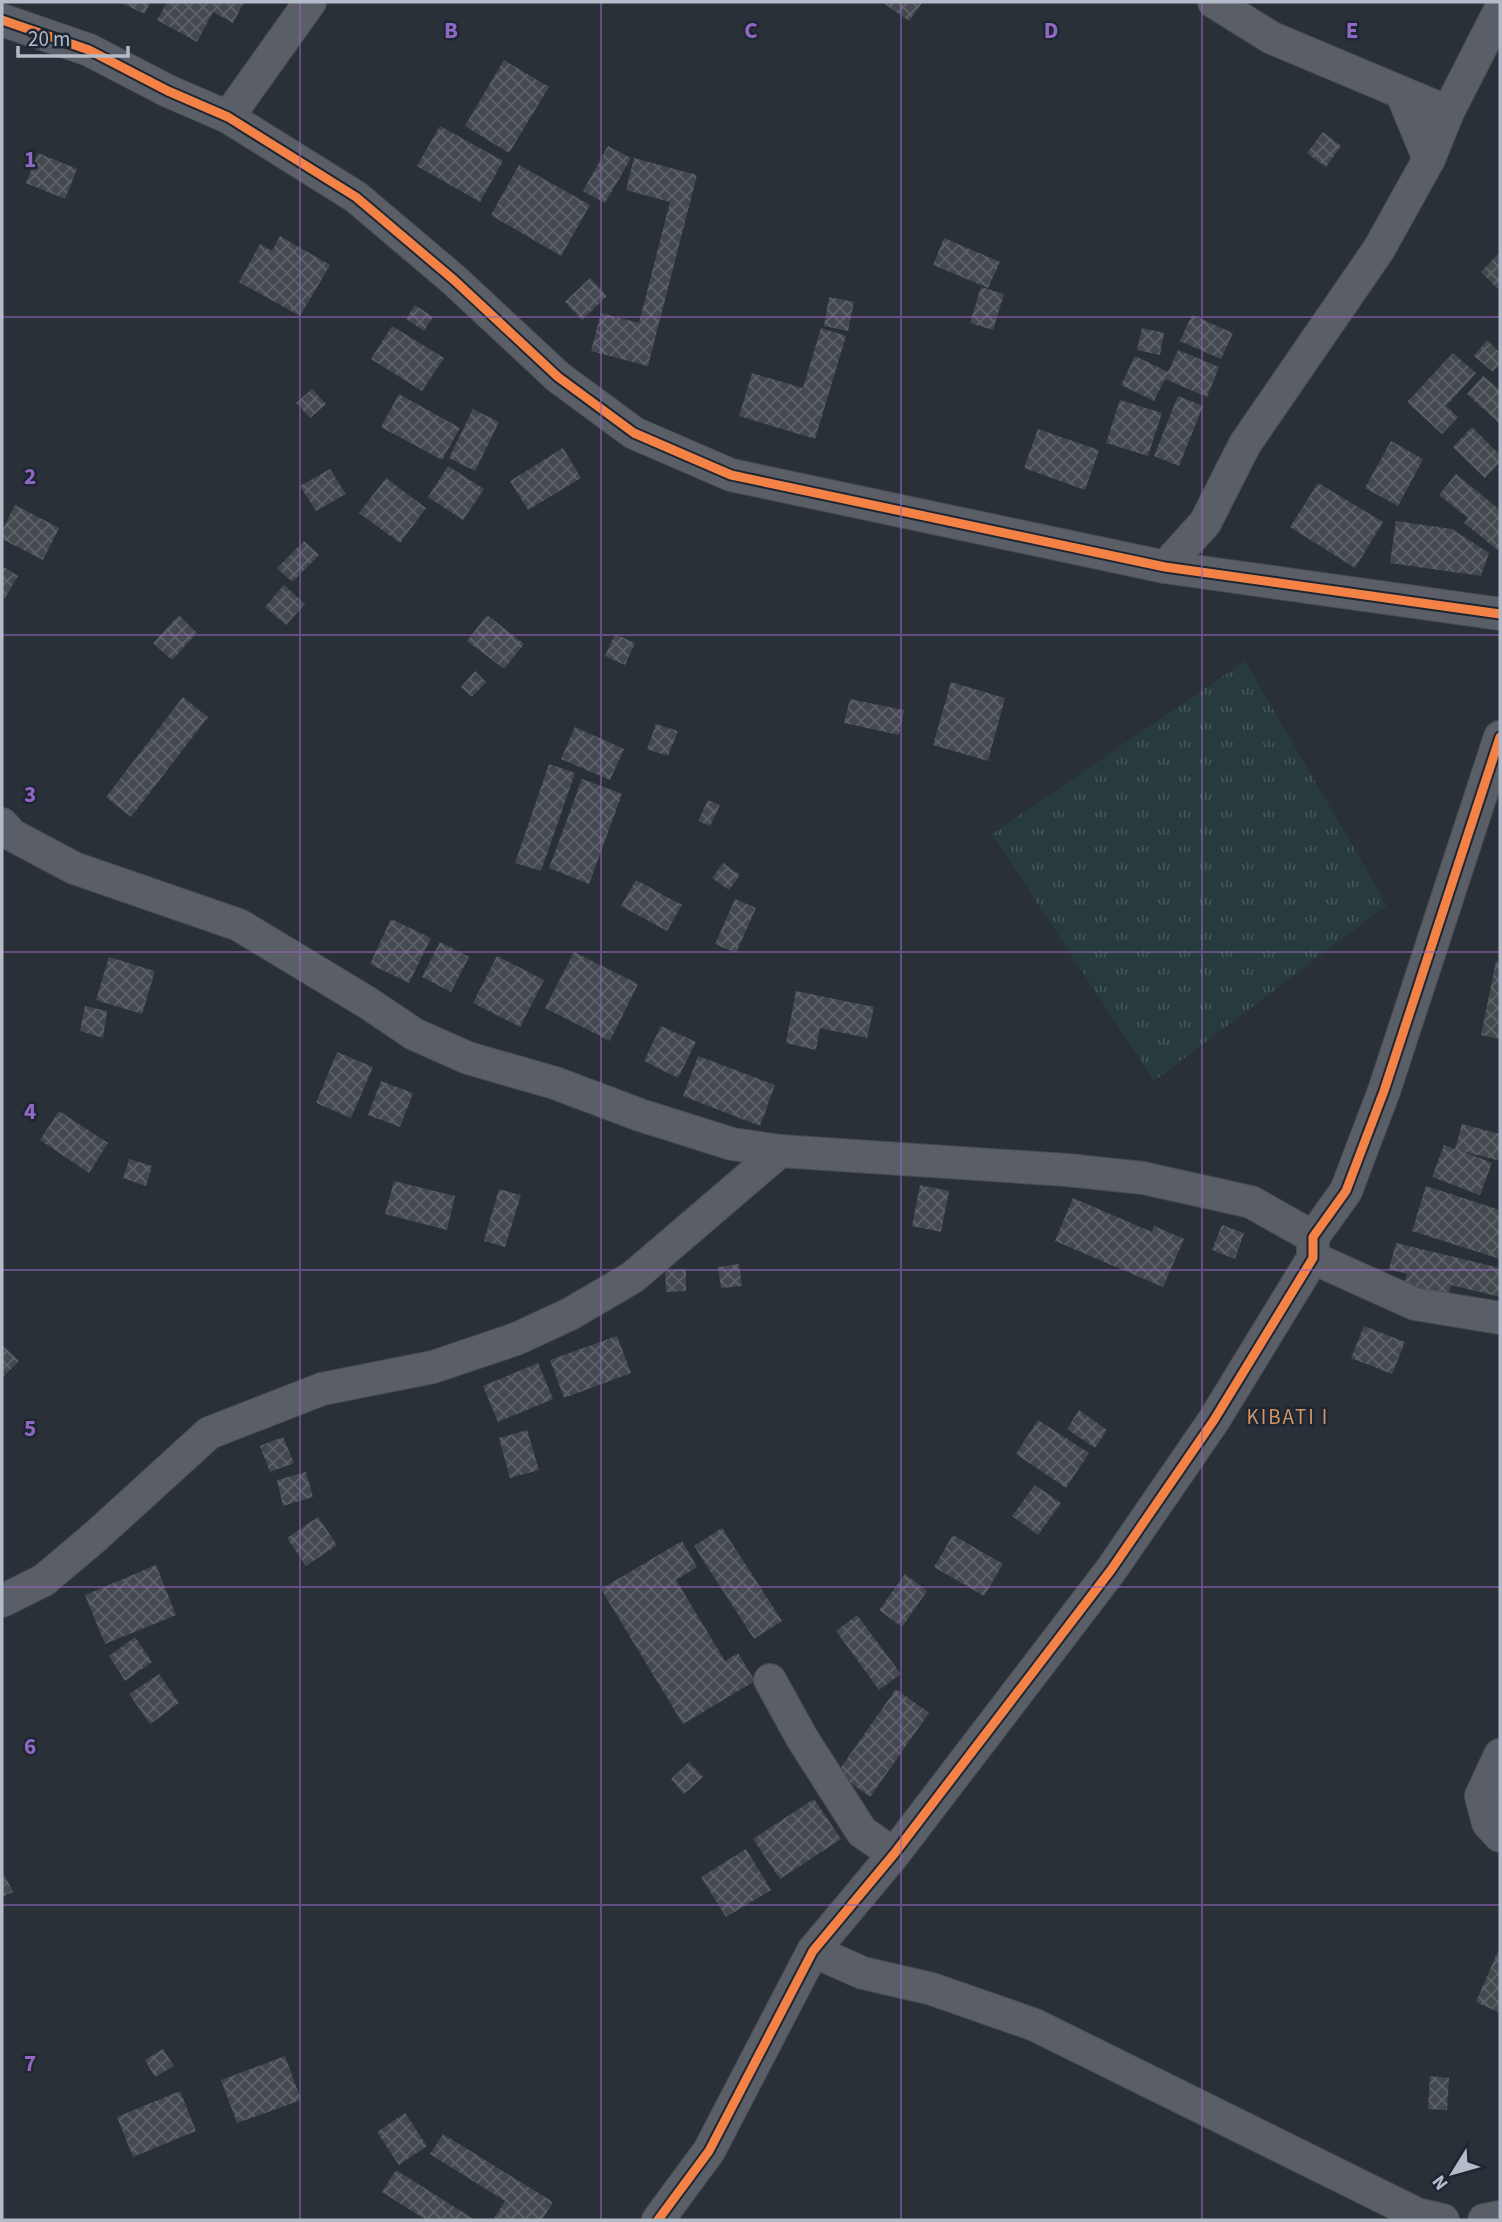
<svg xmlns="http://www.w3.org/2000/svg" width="1502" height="2222" font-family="'Source Sans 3',sans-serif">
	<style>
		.grass { fill: url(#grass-tufts) }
		.building { fill: url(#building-cross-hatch) }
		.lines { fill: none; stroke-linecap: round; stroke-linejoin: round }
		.minor-casing { stroke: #484c53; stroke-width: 34 }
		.minor { stroke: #5a5e66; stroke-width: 32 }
		.cycleway-casing { stroke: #1d2633; stroke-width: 13 }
		.cycleway { stroke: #f48246; stroke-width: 9 }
		.grid { fill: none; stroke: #9266c3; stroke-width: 2; stroke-opacity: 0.55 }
		.labels { text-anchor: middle; stroke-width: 5; stroke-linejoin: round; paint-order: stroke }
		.quarter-label { font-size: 21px; letter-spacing: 2px; fill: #d59563; stroke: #1d2633 }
		.grid-label { font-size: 23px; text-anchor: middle; font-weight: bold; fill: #9266c3; stroke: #1d2633; stroke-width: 5; stroke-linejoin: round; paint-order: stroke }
	</style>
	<defs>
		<pattern id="grass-tufts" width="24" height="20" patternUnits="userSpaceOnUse" patternTransform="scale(1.75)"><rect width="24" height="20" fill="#273a3e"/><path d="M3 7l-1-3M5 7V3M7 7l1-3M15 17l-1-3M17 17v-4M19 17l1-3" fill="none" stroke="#445559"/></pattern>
		<pattern id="building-cross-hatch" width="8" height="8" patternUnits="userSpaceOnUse" patternTransform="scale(1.75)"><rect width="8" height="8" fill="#444950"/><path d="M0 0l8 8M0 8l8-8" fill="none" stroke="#5d6168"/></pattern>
	</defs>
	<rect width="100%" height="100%" fill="#2a3038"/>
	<polygon class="grass" points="1245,661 1387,905 1154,1081 992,834"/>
	<g class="building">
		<polygon points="119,2 150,2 145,14"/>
		<polygon points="167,2 244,2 233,23 213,12 197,42 157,20"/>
		<polygon points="882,2 923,2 909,21"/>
		<polygon points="504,60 549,87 509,153 465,126"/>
		<polygon points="440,126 503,161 480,202 417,166"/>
		<polygon points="1323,132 1341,146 1326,167 1307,153"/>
		<polygon points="608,146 631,158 605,203 583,191"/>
		<polygon points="38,153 77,169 65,199 26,183"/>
		<polygon points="634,158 697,175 648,366 591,351 601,313 639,323 670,202 626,190"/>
		<polygon points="519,165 590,205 561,256 491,215"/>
		<polygon points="280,236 330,265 300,316 239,282 260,244 272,251"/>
		<polygon points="944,238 1000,262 988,288 933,265"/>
		<polygon points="1500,252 1500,291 1481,272"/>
		<polygon points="590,278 607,296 582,320 565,302"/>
		<polygon points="981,287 1004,294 993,330 970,323"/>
		<polygon points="829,297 854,302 848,331 824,326"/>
		<polygon points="415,305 433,317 424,331 406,319"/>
		<polygon points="1192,315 1233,333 1221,359 1180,341"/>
		<polygon points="392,326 444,358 422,391 371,359"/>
		<polygon points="821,328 846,336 815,439 739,416 752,373 803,388"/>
		<polygon points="1142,328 1164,333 1160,355 1137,350"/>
		<polygon points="1487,340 1500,353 1500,364 1493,372 1474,356"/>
		<polygon points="1178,350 1219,367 1207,397 1165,379 1154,401 1121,385 1135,356 1168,372"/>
		<polygon points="1453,353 1476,373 1446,406 1458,417 1442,434 1407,402"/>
		<polygon points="1483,376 1500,390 1500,424 1467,394"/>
		<polygon points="312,389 326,404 310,418 296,403"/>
		<polygon points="399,394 460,428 442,460 381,427"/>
		<polygon points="1178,396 1203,406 1179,466 1154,456"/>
		<polygon points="1120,400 1162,413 1148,456 1106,443"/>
		<polygon points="473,409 499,422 475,471 449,458"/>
		<polygon points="1472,427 1500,455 1500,462 1485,478 1453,447"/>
		<polygon points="1038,429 1099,450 1085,490 1024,468"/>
		<polygon points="1391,441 1423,459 1398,506 1365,488"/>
		<polygon points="563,448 581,478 528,510 510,481"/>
		<polygon points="448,466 484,489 463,520 428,497"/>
		<polygon points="330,469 346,494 316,511 300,486"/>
		<polygon points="1456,474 1500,510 1499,551 1464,523 1468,518 1439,495"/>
		<polygon points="386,478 426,508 400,543 359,513"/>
		<polygon points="1318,483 1383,522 1355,568 1290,527"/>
		<polygon points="15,505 59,528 43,560 2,539 2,531"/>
		<polygon points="1396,521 1452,529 1489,553 1481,576 1390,563"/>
		<polygon points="304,541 319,555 292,582 277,568"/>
		<polygon points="2,566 18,576 5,598 2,597"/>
		<polygon points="284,585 305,604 286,625 265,607"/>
		<polygon points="179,615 197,633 172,660 153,643"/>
		<polygon points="487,615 524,644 504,669 467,641"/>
		<polygon points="615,634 635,643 625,665 605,656"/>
		<polygon points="475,671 486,682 472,697 461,687"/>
		<polygon points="951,682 1005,698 988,761 933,745"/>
		<polygon points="183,697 208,717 131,817 106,797"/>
		<polygon points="850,699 904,710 899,735 844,723"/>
		<polygon points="656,724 678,731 668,756 647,749"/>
		<polygon points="575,727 624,749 610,780 561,759"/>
		<polygon points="549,764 575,773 541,871 515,863"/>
		<polygon points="582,779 622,794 589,884 549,868"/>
		<polygon points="708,800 720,805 710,826 698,821"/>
		<polygon points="723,863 740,875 729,890 712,878"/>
		<polygon points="636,880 682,905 667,931 621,906"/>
		<polygon points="735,899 756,908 736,953 715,944"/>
		<polygon points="391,919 431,938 409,983 370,964"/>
		<polygon points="440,942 469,957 451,992 422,977"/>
		<polygon points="574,952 638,984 610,1041 545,1008"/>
		<polygon points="497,956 544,980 520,1027 473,1003"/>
		<polygon points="109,957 155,971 142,1014 96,1000"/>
		<polygon points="1496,961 1500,962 1500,1039 1481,1035"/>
		<polygon points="796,991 874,1007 867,1038 820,1028 816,1050 786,1043"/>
		<polygon points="85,1006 107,1011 103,1038 80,1031"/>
		<polygon points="661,1026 696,1042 678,1078 644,1061"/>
		<polygon points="337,1052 373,1067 351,1118 316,1103"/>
		<polygon points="698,1056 775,1085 760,1126 683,1096"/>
		<polygon points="381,1081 413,1093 400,1127 368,1115"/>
		<polygon points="59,1111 108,1143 89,1173 40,1140"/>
		<polygon points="1462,1124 1500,1134 1500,1161 1462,1151 1492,1163 1480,1195 1432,1177 1444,1145 1455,1149"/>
		<polygon points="129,1159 152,1166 146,1186 123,1178"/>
		<polygon points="394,1181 455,1196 447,1230 385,1214"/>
		<polygon points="920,1185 949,1191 941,1232 912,1226"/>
		<polygon points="1426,1186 1500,1210 1500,1259 1412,1231"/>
		<polygon points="499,1189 521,1195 505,1247 484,1241"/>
		<polygon points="1073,1198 1152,1232 1154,1226 1184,1239 1163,1287 1055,1241"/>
		<polygon points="1222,1225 1244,1233 1235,1259 1212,1250"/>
		<polygon points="1396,1243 1500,1268 1500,1297 1451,1285 1447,1302 1403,1291 1407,1274 1389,1269"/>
		<polygon points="739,1264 742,1286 721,1288 718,1267"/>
		<polygon points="686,1269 686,1291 666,1292 665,1270"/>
		<polygon points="1364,1326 1405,1342 1392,1374 1351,1358"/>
		<polygon points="617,1336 631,1373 564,1398 550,1360"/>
		<polygon points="2,1345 19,1361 2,1378"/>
		<polygon points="538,1363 553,1399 498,1422 483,1386"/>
		<polygon points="1079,1410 1107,1430 1095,1448 1067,1429"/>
		<polygon points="1038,1420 1089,1453 1066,1488 1016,1454"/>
		<polygon points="527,1430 539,1470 510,1478 499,1438"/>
		<polygon points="283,1437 294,1463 270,1472 260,1446"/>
		<polygon points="306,1472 313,1497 283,1506 277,1480"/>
		<polygon points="1035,1485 1061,1503 1038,1535 1012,1516"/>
		<polygon points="318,1517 337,1545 306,1566 287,1538"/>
		<polygon points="722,1528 782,1621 754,1639 694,1546"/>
		<polygon points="953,1535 1003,1564 984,1596 934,1567"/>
		<polygon points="682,1541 697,1567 676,1580 725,1661 738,1653 755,1681 683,1724 601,1589"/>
		<polygon points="156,1565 176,1615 105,1644 85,1595"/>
		<polygon points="905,1574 927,1591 902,1627 879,1610"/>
		<polygon points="857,1615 901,1674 879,1690 836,1631"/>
		<polygon points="135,1637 152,1662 125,1681 109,1656"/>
		<polygon points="159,1674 179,1703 150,1724 129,1694"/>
		<polygon points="896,1689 929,1713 870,1797 837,1773"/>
		<polygon points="689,1762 703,1777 684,1794 671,1779"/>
		<polygon points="814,1799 841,1839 780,1879 753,1839"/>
		<polygon points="746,1849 771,1890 726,1917 701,1877"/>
		<polygon points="2,1870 13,1892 2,1897"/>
		<polygon points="1500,1946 1500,2013 1476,2002"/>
		<polygon points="163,2049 174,2066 155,2077 145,2060"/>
		<polygon points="285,2056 301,2100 237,2123 221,2080"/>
		<polygon points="1430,2076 1449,2078 1447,2110 1428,2109"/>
		<polygon points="180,2091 196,2131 133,2157 117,2117"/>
		<polygon points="405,2113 427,2146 399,2165 377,2132"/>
		<polygon points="443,2134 553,2202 542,2220 493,2220 505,2201 430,2154"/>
		<polygon points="396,2170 475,2220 426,2220 382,2192"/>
	</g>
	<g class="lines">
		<g class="minor-casing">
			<g id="minor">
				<polyline points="1214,2 1272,38 1448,112"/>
				<polyline points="2,20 89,50 168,91 228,117 356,197 454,280 558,377 634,433 731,475 1165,567 1500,614"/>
				<polyline points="1402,94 1429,159"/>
				<polyline points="228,117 310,2"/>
				<polyline points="1165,567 1205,523 1245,444 1379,249 1429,159 1448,112 1500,10"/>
				<polyline points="2,824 12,835 74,868 239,925 368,1003 414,1034 468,1058 555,1083 640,1115 732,1144 780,1151 1067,1170 1143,1178 1251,1202 1313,1237"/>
				<polyline points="1313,1258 1415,1304 1500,1318"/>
				<polyline points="2,1601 44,1580 96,1536 209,1433 322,1389 433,1367 516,1339 570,1314 633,1277 780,1151"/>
				<polyline points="770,1680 802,1738 862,1832 894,1854"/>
				<polyline points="1500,1755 1481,1796 1488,1823 1500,1836"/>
				<polyline points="813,1951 863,1973 932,1989 1035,2025 1417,2214 1443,2220"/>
				<polyline points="658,2220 709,2151 813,1951 894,1854 1111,1570 1214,1420 1313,1258 1313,1237 1346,1191 1384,1091 1500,737"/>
				<polyline points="1484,2220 1500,2217"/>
			</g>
		</g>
		<use href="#minor" class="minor"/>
		<g class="cycleway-casing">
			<g id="cycleway">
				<polyline points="2,20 89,50 168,91 228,117 356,197 454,280 558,377 634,433 731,475 1165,567 1500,614"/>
				<polyline points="658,2220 709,2151 813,1951 894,1854 1111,1570 1214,1420 1313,1258 1313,1237 1346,1191 1384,1091 1500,737"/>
			</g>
		</g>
		<use href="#cycleway" class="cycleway"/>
	</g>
	<path class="grid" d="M300,2V2220M601,2V2220M901,2V2220M1202,2V2220M2,317H1500M2,635H1500M2,952H1500M2,1270H1500M2,1587H1500M2,1905H1500"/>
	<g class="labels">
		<g class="quarter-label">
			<text x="1288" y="1424">KIBATI I</text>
		</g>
	</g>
	<g class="grid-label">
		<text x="451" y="38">B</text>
		<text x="751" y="38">C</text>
		<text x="1051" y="38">D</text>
		<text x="1352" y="38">E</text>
		<text x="30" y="167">1</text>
		<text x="30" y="484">2</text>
		<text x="30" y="802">3</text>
		<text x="30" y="1119">4</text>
		<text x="30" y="1436">5</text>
		<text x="30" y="1754">6</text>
		<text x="30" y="2071">7</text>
	</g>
	<rect width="1502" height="2222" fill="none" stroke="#b4bcc9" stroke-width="7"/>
	<g transform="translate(1453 2173) rotate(233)" stroke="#1d2633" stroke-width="5" paint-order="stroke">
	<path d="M0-5L12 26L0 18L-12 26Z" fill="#b4bcc9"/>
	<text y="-10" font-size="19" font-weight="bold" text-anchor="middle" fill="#b4bcc9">N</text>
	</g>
	<path d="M18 46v10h110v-10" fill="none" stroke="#b4bcc9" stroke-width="3.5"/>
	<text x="28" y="46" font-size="21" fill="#b4bcc9" stroke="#1d2633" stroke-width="5" paint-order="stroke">20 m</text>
</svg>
